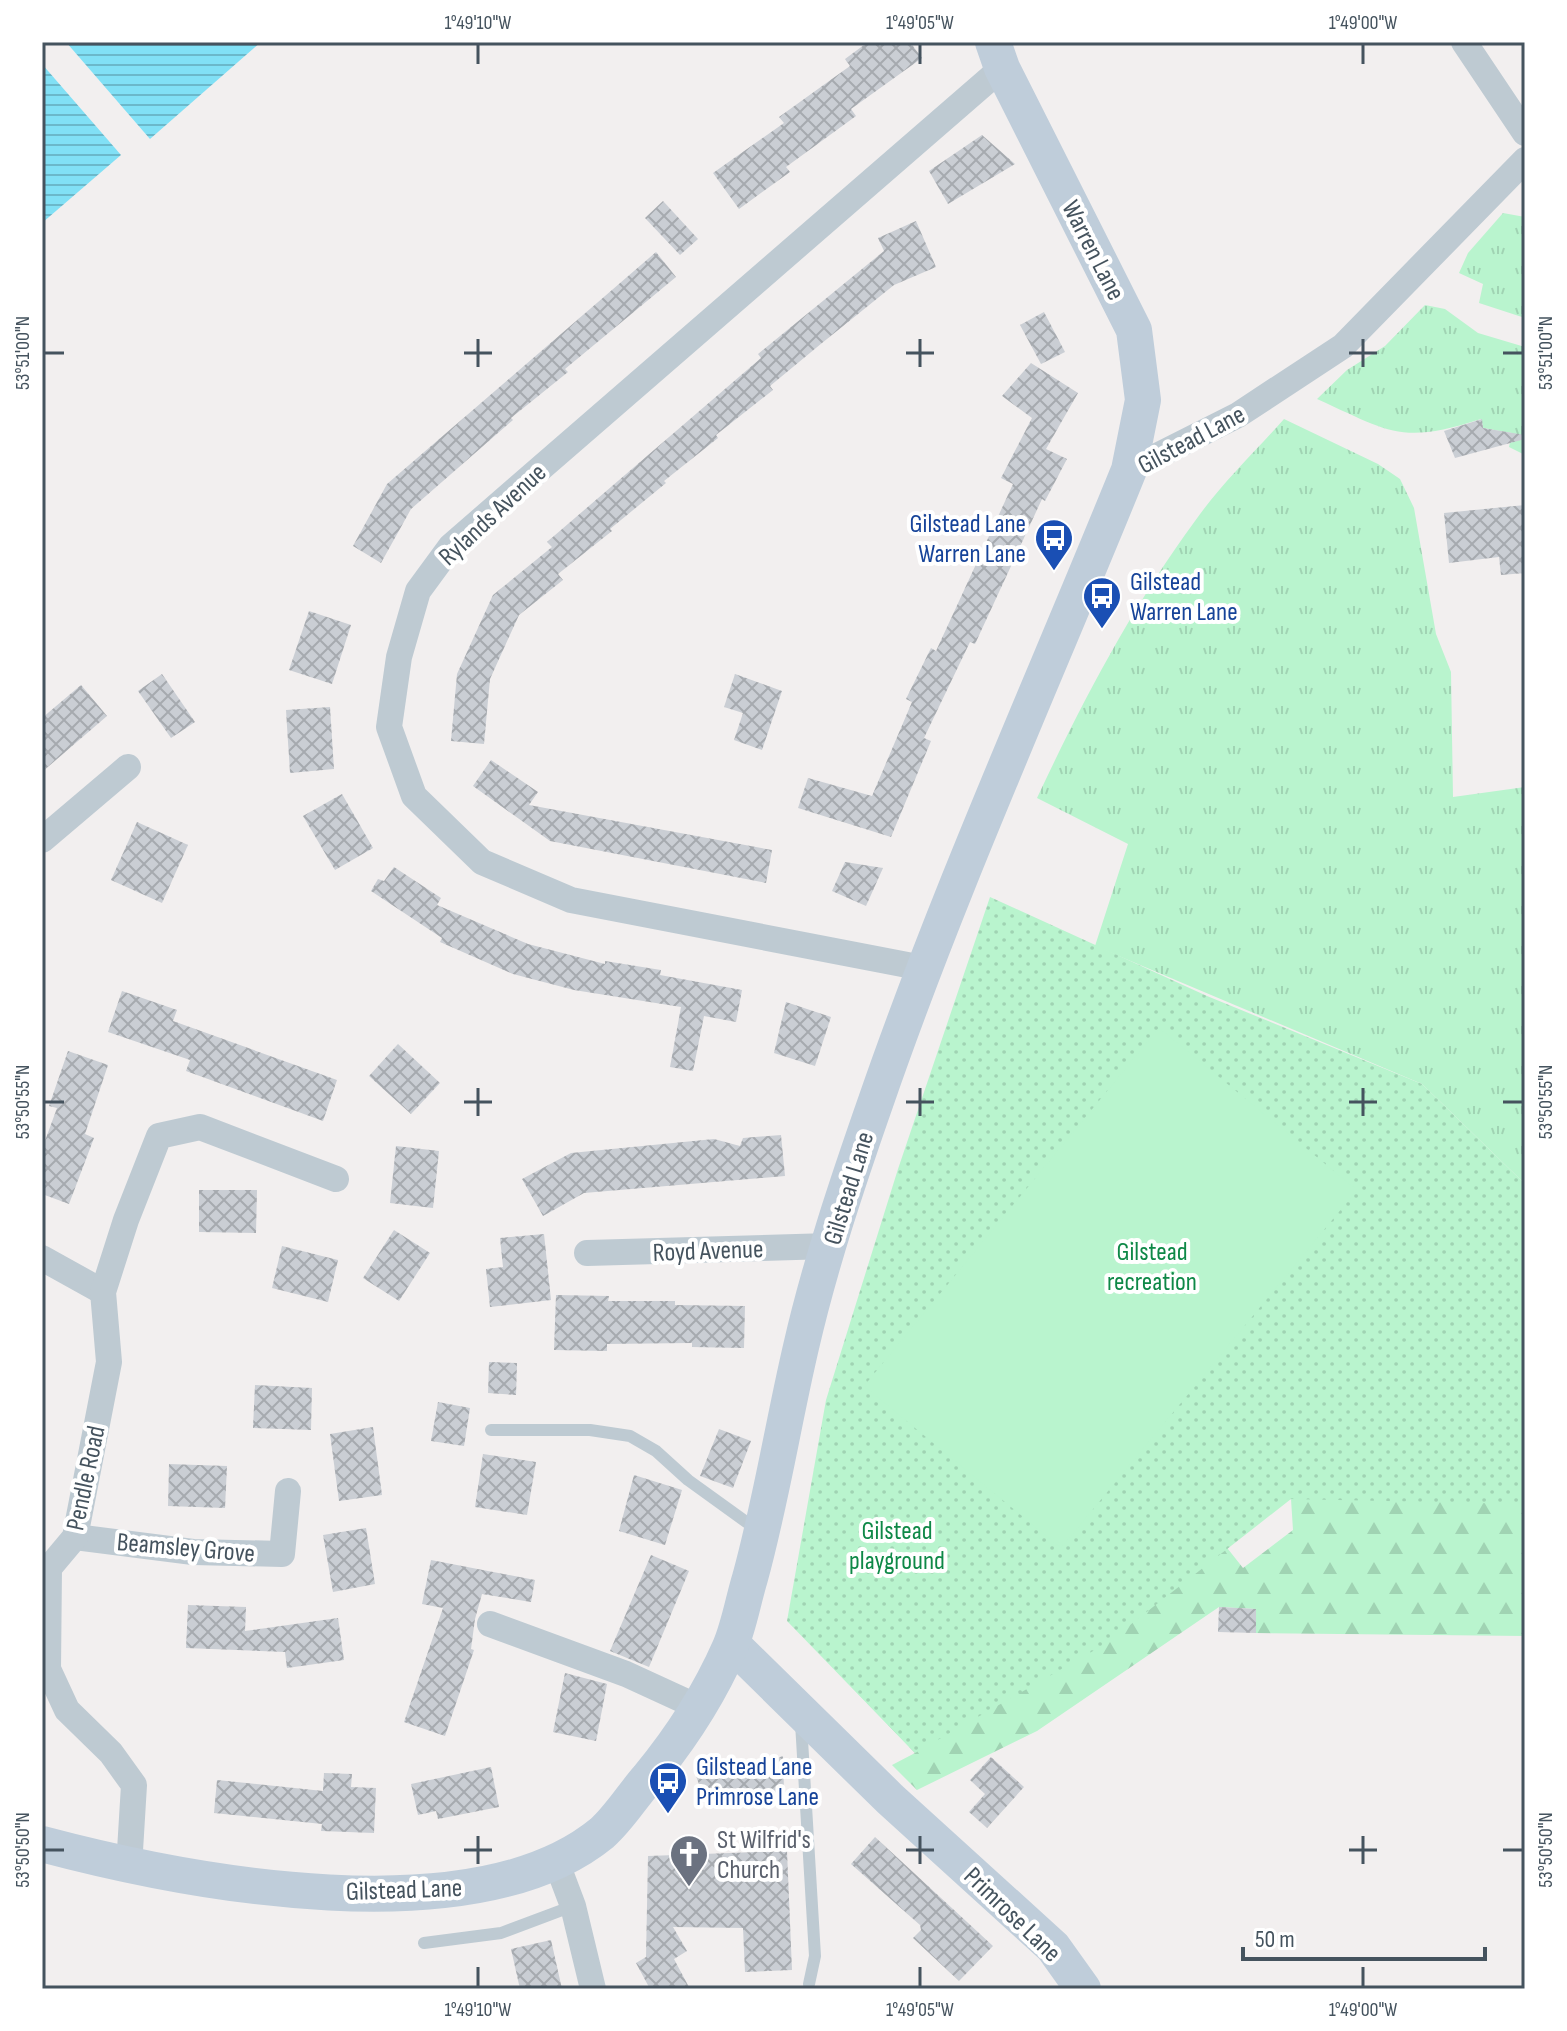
<svg xmlns="http://www.w3.org/2000/svg" width="1567" height="2031" font-family="'Sofia Sans Condensed',sans-serif">
	<style>
		.grass { fill: url(#grass-tufts) }
		.forest { fill: url(#forest-firs) }
		.park { fill: url(#park-dots) }
		.pitch { fill: #b9f4ce }
		.water { fill: url(#water-rules) }
		.building { fill: url(#building-cross-hatch) }
		.lines { fill: none; stroke-linecap: round; stroke-linejoin: round }
		.lane { stroke: #becad2; stroke-width: 12 }
		.street { stroke: #becad2; stroke-width: 26 }
		.secondary { stroke: #bfcdda; stroke-width: 36 }
		.ticks { fill: none; stroke: #45535e; stroke-width: 3 }
		.labels { text-anchor: middle; stroke-width: 8; stroke-linejoin: round; paint-order: stroke }
		.street-label { font-size: 26px; fill: #45535e; stroke: #fff }
		.transit-label { font-size: 26px; fill: #164399; stroke: #fff; text-anchor: start }
		.park-label { font-size: 26px; fill: #0e8847; stroke: #fff }
		.worship-label { font-size: 26px; fill: #5b616d; stroke: #fff; text-anchor: start }
		.neatline { fill: none; stroke: #45535e; stroke-width: 3 }
		.ticks-label { font-size: 20px; text-anchor: middle; fill: #45535e }
	</style>
	<defs>
		<pattern id="grass-tufts" width="24" height="20" patternUnits="userSpaceOnUse" patternTransform="scale(2)"><rect width="24" height="20" fill="#b9f4ce"/><path d="M3 7l-1-3M5 7V3M7 7l1-3M15 17l-1-3M17 17v-4M19 17l1-3" fill="none" stroke="#a0d3b3"/></pattern>
		<pattern id="forest-firs" width="22" height="20" patternUnits="userSpaceOnUse" patternTransform="scale(2)"><rect width="22" height="20" fill="#b9f4ce"/><path d="M5 1l3.5 6h-7zM16 11l3.5 6h-7z" fill="#a0d3b3"/></pattern>
		<pattern id="park-dots" width="8" height="8" patternUnits="userSpaceOnUse" patternTransform="scale(2)"><rect width="8" height="8" fill="#b9f4ce"/><path d="M2 2h.1M6 6h.1" fill="none" stroke="#a0d3b3" stroke-width="1.8" stroke-linecap="round"/></pattern>
		<pattern id="water-rules" width="6" height="5" patternUnits="userSpaceOnUse" patternTransform="scale(2)"><rect width="6" height="5" fill="#81e0f5"/><path d="M0 2.5h6" fill="none" stroke="#6bb8ca"/></pattern>
		<pattern id="building-cross-hatch" width="8" height="8" patternUnits="userSpaceOnUse" patternTransform="scale(2)"><rect width="8" height="8" fill="#caced4"/><path d="M0 0l8 8M0 8l8-8" fill="none" stroke="#a6aaaf"/></pattern>
	</defs>
	<rect width="100%" height="100%" fill="#f2efef"/>
	<g class="grass">
		<polygon points="1503,213 1525,217 1525,318 1479,303 1483,284 1459,273 1468,253"/>
		<path d="M1425,305L1445,309L1478,333L1525,347V455L1509,447L1512,433L1483,428L1481,419C1401,445 1390,432 1317,399L1347,370L1385,346Z"/>
		<path d="M1284,419L1378,464L1400,479L1414,508L1436,634L1451,672L1453,797L1525,787V1184L1422,1084L1095,946L1128,844L1037,798C1082,702 1132,607 1195,521C1221,484 1255,452 1284,419Z"/>
	</g>
	<polygon class="forest" points="1525,1397 1525,1636 1256,1633 1256,1609 1219,1607 1037,1731 917,1790 892,1765 915,1753 835,1670 939,1684 1209,1525 1243,1568 1293,1530 1291,1499"/>
	<polygon class="park" points="990,897 1207,996 1422,1084 1525,1184 1525,1504 1291,1499 1107,1643 915,1753 787,1621 826,1400 898,1169"/>
	<polygon class="pitch" points="1159,1028 1357,1190 1061,1548 864,1386"/>
	<g class="water">
		<polygon points="66,42 261,42 150,139"/>
		<polygon points="42,64 121,155 42,223"/>
	</g>
	<g class="building">
		<polygon points="868,42 910,42 922,58 851,109 856,116 786,167 790,172 739,209 713,173 784,123 779,117 850,66 845,59"/>
		<polygon points="982,135 1015,164 948,204 929,171"/>
		<polygon points="663,201 698,239 680,255 645,218"/>
		<polygon points="916,221 936,267 894,285 822,343 770,386 773,390 716,435 718,438 664,481 666,483 610,529 612,531 558,574 563,580 519,615 490,679 484,744 451,741 457,674 493,595 552,547 547,542 761,358 758,354 884,251 878,238"/>
		<polygon points="656,252 676,277 565,369 568,372 511,418 513,420 411,509 381,563 353,546 387,484"/>
		<polygon points="1044,312 1065,352 1041,364 1020,325"/>
		<polygon points="1031,363 1078,393 1046,449 1067,459 1045,501 1042,499 975,644 970,642 924,738 931,741 891,837 798,808 808,778 872,796 912,702 906,699 931,648 936,651 1013,484 1001,478 1032,418 1002,396"/>
		<polygon points="1482,419 1483,428 1525,435 1525,439 1455,458 1444,431"/>
		<polygon points="1525,505 1525,573 1501,575 1499,557 1449,563 1444,513"/>
		<polygon points="309,611 351,625 332,684 289,670"/>
		<polygon points="162,674 195,722 171,738 138,691"/>
		<polygon points="735,674 782,691 762,750 734,740 743,713 724,707"/>
		<polygon points="81,685 107,716 42,772 42,718"/>
		<polygon points="330,707 334,769 290,773 286,710"/>
		<polygon points="491,760 538,792 529,805 772,850 766,883 550,841 473,786"/>
		<polygon points="342,794 373,848 335,870 303,816"/>
		<polygon points="137,822 188,845 162,903 111,880"/>
		<polygon points="845,862 883,868 866,906 832,891"/>
		<polygon points="394,867 441,898 437,905 528,944 605,964 605,961 661,970 660,975 742,990 736,1022 704,1016 693,1071 670,1067 681,1007 574,990 513,974 440,942 442,938 371,891 378,879 384,881"/>
		<polygon points="122,991 177,1010 173,1021 337,1080 323,1121 186,1071 190,1060 108,1032"/>
		<polygon points="786,1002 831,1017 815,1066 774,1053"/>
		<polygon points="398,1044 440,1083 411,1114 369,1076"/>
		<polygon points="68,1051 108,1065 85,1134 94,1138 69,1204 42,1194 42,1149 57,1108 49,1106"/>
		<polygon points="781,1135 785,1176 584,1193 543,1216 522,1179 571,1153 714,1139 740,1146 743,1138"/>
		<polygon points="396,1146 439,1151 433,1208 390,1203"/>
		<polygon points="199,1190 257,1190 256,1233 199,1232"/>
		<polygon points="394,1230 430,1253 399,1301 363,1278"/>
		<polygon points="544,1234 551,1300 490,1307 486,1269 503,1267 500,1238"/>
		<polygon points="282,1246 338,1260 328,1302 272,1288"/>
		<polygon points="556,1295 609,1296 608,1301 675,1301 675,1305 745,1306 744,1348 692,1347 692,1343 607,1344 607,1351 554,1350"/>
		<polygon points="489,1362 517,1363 516,1395 488,1393"/>
		<polygon points="255,1385 312,1388 311,1430 253,1428"/>
		<polygon points="438,1402 470,1408 464,1446 431,1441"/>
		<polygon points="373,1427 382,1495 339,1501 330,1434"/>
		<polygon points="719,1429 751,1441 733,1488 700,1476"/>
		<polygon points="483,1454 536,1462 527,1515 475,1507"/>
		<polygon points="169,1464 227,1466 225,1508 168,1506"/>
		<polygon points="634,1475 682,1490 665,1545 619,1531"/>
		<polygon points="366,1528 375,1584 333,1592 323,1535"/>
		<polygon points="651,1555 689,1571 649,1667 610,1651"/>
		<polygon points="431,1560 535,1580 531,1602 482,1594 475,1619 471,1649 474,1650 445,1736 404,1722 443,1608 422,1604"/>
		<polygon points="188,1605 246,1607 245,1631 338,1618 344,1660 287,1668 285,1652 186,1648"/>
		<polygon points="1219,1607 1256,1609 1256,1633 1218,1632"/>
		<polygon points="565,1673 607,1684 596,1741 553,1732"/>
		<polygon points="783,1756 784,1790 734,1806 730,1793 705,1801 696,1776 727,1765 730,1774"/>
		<polygon points="991,1757 1024,1787 987,1828 969,1812 985,1794 970,1780"/>
		<polygon points="491,1767 499,1807 438,1819 436,1811 418,1815 411,1784"/>
		<polygon points="324,1773 352,1774 351,1787 376,1788 374,1833 321,1831 322,1824 214,1813 217,1780 323,1791"/>
		<polygon points="875,1837 993,1946 959,1981 913,1938 921,1930 920,1925 851,1864"/>
		<polygon points="787,1851 792,1970 745,1972 743,1928 673,1927 687,1951 674,1959 690,1989 650,1989 636,1963 646,1957 648,1856"/>
		<polygon points="551,1940 562,1989 520,1989 511,1949"/>
	</g>
	<g class="lines">
		<g class="lane">
			<polyline points="491,1430 590,1430 630,1436 656,1451 688,1480 756,1529"/>
			<polyline points="801,1723 815,1956 809,1984"/>
			<polyline points="424,1943 501,1933 573,1906"/>
		</g>
		<g class="street">
			<polyline points="1464,42 1525,133"/>
			<polyline points="1129,470 1238,415 1343,346 1525,160"/>
			<polyline points="42,840 128,767"/>
			<polyline points="923,968 571,900 482,862 414,796 389,727 399,657 418,591 451,546 1002,68"/>
			<polyline points="587,1253 830,1246"/>
			<polyline points="42,1258 103,1292"/>
			<polyline points="75,1537 193,1552 282,1554 288,1491"/>
			<polyline points="490,1624 626,1674 700,1708"/>
			<polyline points="556,1861 573,1906 593,1989"/>
			<polyline points="129,1867 134,1785 111,1753 67,1710 48,1669 49,1568 75,1537 109,1362 103,1292 126,1220 159,1136 200,1127 336,1179"/>
		</g>
		<g class="secondary">
			<polyline points="732,1644 890,1799 1053,1947 1083,1989"/>
			<path d="M42,1844C189,1883 474,1938 602,1833C619,1818 633,1795 648,1778C681,1738 709,1695 730,1647C739,1626 743,1601 750,1578C771,1502 783,1424 801,1347C820,1264 848,1181 876,1101C950,887 1044,680 1129,470L1143,400L1134,330L1002,68L993,42"/>
		</g>
	</g>
	<path class="ticks" d="M478,44V64M920,44V64M1363,44V64M478,339V367M920,339V367M1363,339V367M44,353H64M464,353H492M906,353H934M1349,353H1377M1503,353H1523M478,1088V1116M920,1088V1116M1363,1088V1116M44,1102H64M464,1102H492M906,1102H934M1349,1102H1377M1503,1102H1523M478,1836V1864M920,1836V1864M1363,1836V1864M44,1850H64M464,1850H492M906,1850H934M1349,1850H1377M1503,1850H1523M478,1967V1987M920,1967V1987M1363,1967V1987"/>
	<defs>
		<g id="bus-pin" transform="scale(2)"><path d="M0 17L-7.5 6A9.5 9.5 0 1 1 7.5 6Z" fill="#1a4fb4" stroke="#fff"/><path d="M-5-6H5V4H4V6H2V4H-2V6H-4V4H-5ZM-3.5-4V0h7V-4ZM-3.5 1.2v1.5H-2V1.2ZM2 1.2v1.5H3.5V1.2Z" fill="#fff"/></g>
		<g id="church-pin" transform="scale(2)"><path d="M0 17L-7.5 6A9.5 9.5 0 1 1 7.5 6Z" fill="#6b7280" stroke="#fff"/><path d="M-1.2-6h2.4v3.5h3.3v2.4h-3.3V6h-2.4V-.1h-3.3v-2.4h3.3Z" fill="#fff"/></g>
	</defs>
	<g fill-rule="evenodd">
		<use href="#bus-pin" x="1054" y="538"/>
		<use href="#bus-pin" x="1102" y="596"/>
		<use href="#bus-pin" x="668" y="1781"/>
		<use href="#church-pin" x="689" y="1854"/>
	</g>
	<g class="labels">
		<g class="street-label">
			<text transform="translate(1094 250) rotate(63)" y="9">Warren Lane</text>
			<text transform="translate(1191 439) rotate(-28)" y="9">Gilstead Lane</text>
			<text transform="translate(492 514) rotate(-43)" y="9">Rylands Avenue</text>
			<text transform="translate(848 1188) rotate(-73)" y="9">Gilstead Lane</text>
			<text transform="translate(708 1250) rotate(-2)" y="9">Royd Avenue</text>
			<text transform="translate(85 1478) rotate(-78)" y="9">Pendle Road</text>
			<text transform="translate(186 1547) rotate(5)" y="9">Beamsley Grove</text>
			<text transform="translate(404 1889) rotate(-2)" y="9">Gilstead Lane</text>
			<text transform="translate(1013 1914) rotate(44)" y="9">Primrose Lane</text>
		</g>
		<g class="transit-label">
			<text x="1026" y="532" text-anchor="end">Gilstead Lane<tspan x="1026" dy="30">Warren Lane</tspan></text>
			<text x="1130" y="590">Gilstead<tspan x="1130" dy="30">Warren Lane</tspan></text>
			<text x="696" y="1775">Gilstead Lane<tspan x="696" dy="30">Primrose Lane</tspan></text>
		</g>
		<g class="park-label">
			<text x="1152" y="1260">Gilstead<tspan x="1152" dy="30">recreation</tspan></text>
			<text x="897" y="1539">Gilstead<tspan x="897" dy="30">playground</tspan></text>
		</g>
		<g class="worship-label">
			<text x="717" y="1848">St Wilfrid's<tspan x="717" dy="30">Church</tspan></text>
		</g>
	</g>
	<rect width="1567" height="2031" fill="none" stroke="#ffffff" stroke-width="88"/>
	<path d="M1243 1947v12h242v-12" fill="none" stroke="#45535e" stroke-width="4"/>
	<text x="1255" y="1947" font-size="24" fill="#45535e" stroke="#ffffff" stroke-width="6" paint-order="stroke">50 m</text>
	<rect x="44" y="44" width="1479" height="1943" class="neatline"/>
	<g class="ticks-label">
		<text x="478" y="29">1°49'10"W</text>
		<text x="920" y="29">1°49'05"W</text>
		<text x="1363" y="29">1°49'00"W</text>
		<text transform="translate(22 353) rotate(-90)" y="7">53°51'00"N</text>
		<text transform="translate(1545 353) rotate(-90)" y="7">53°51'00"N</text>
		<text transform="translate(22 1102) rotate(-90)" y="7">53°50'55"N</text>
		<text transform="translate(1545 1102) rotate(-90)" y="7">53°50'55"N</text>
		<text transform="translate(22 1850) rotate(-90)" y="7">53°50'50"N</text>
		<text transform="translate(1545 1850) rotate(-90)" y="7">53°50'50"N</text>
		<text x="478" y="2016">1°49'10"W</text>
		<text x="920" y="2016">1°49'05"W</text>
		<text x="1363" y="2016">1°49'00"W</text>
	</g>
</svg>
